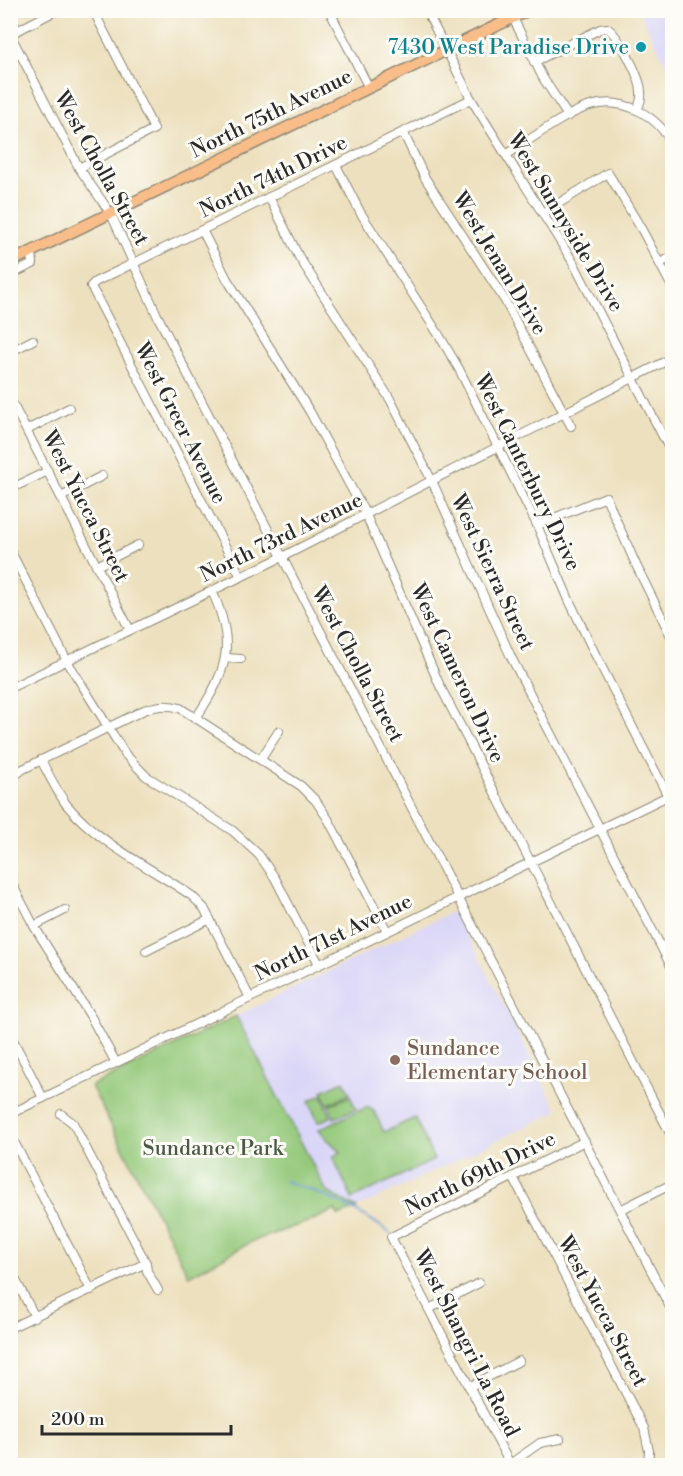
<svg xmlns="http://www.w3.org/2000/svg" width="683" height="1476" font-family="'Libre Bodoni',serif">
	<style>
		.built { fill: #dad6f7 }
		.green { fill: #95c97b; stroke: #607a53; stroke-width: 1.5 }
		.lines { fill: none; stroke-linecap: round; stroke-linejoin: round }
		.stream { stroke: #6b9dd6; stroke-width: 2 }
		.minor-casing { stroke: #8c8674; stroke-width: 10 }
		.major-casing { stroke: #8c8674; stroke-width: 13 }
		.minor { stroke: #fff; stroke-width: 8 }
		.major { stroke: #f8bd89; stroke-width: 10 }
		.culture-dot { fill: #0f9aa8; stroke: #fdfcf7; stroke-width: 2 }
		.education-dot { fill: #8d6e63; stroke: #fdfcf7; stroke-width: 2 }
		.labels { text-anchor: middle; stroke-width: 6; stroke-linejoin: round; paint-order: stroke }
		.culture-label { font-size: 21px; fill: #0d838f; stroke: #fdfcf7; text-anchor: end }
		.street-label { font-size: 21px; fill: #2b2b2b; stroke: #fdfcf7 }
		.education-label { font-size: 21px; fill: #785e54; stroke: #fdfcf7; text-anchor: start }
		.park-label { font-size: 21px; fill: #4b5a43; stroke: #fdfcf7 }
	</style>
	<rect width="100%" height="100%" fill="#fdfcf7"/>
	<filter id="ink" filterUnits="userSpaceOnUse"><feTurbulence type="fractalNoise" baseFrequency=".0167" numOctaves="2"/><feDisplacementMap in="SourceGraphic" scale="12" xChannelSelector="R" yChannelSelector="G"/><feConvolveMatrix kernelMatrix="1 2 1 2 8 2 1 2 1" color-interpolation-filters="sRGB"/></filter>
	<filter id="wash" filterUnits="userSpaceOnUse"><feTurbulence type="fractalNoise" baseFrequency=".008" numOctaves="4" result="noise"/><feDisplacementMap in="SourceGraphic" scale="24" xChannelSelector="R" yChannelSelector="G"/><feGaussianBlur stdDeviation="1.35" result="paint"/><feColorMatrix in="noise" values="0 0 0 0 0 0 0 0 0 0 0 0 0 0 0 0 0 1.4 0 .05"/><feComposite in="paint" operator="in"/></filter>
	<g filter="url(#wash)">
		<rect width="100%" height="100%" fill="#ede0be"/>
		<g class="built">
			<polygon points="639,11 672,11 672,76"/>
			<polygon points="452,912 459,918 558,1111 357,1208 327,1192 236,1016"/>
		</g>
		<g class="green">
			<polygon points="236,1016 327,1192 357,1208 339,1216 335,1210 313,1220 253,1241 189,1276 91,1086"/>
			<polygon points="344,1081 350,1094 328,1104 322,1091"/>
			<polygon points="322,1095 331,1117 318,1122 309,1101"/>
			<polygon points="350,1096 356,1109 334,1118 329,1105"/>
			<polygon points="367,1107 374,1111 384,1132 415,1118 434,1160 352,1199 333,1157 341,1152 326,1138 319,1129"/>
		</g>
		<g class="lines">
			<path class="stream" d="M285,1181C322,1194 360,1209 391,1234"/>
		</g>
	</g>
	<g filter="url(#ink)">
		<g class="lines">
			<g class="minor-casing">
				<g id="minor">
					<polyline points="329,10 369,88"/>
					<polyline points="426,10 471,99 573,262 672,454"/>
					<polyline points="513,18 543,78 568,116"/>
					<polyline points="10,34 79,168 111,214 157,315 672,1311"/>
					<polyline points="11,34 57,10"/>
					<path d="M534,62L600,29L607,28C619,35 640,77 641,91C642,98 640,104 637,110"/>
					<polyline points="403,132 425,178 504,299 571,426"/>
					<path d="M506,155C530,140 564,114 590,106C623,96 657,115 672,144"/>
					<polyline points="336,165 360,212 439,335 459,369 537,525 569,600 596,656 672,804"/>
					<polyline points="79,168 154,129 93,10"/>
					<polyline points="269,197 299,257 390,399 432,481 511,657 672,968"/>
					<polyline points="543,213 608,173 642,230 672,287"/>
					<polyline points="202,230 227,279 310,412 366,515 440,686 672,1137"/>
					<polyline points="660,263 672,257"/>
					<polyline points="10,275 33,264 32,252"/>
					<polyline points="10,352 33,340"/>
					<polyline points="10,399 130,630"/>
					<polyline points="27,430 69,408"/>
					<polyline points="10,489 48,471"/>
					<polyline points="61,497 102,476"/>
					<polyline points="537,525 606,497 637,567 672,638"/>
					<polyline points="10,550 67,661 125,754 146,776 233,831 259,855 275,878 319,964"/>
					<polyline points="97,566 138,545"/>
					<polyline points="241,577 91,286 95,282 471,99"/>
					<polyline points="226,658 241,659"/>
					<polyline points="10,688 282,557 672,358"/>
					<path d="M196,718C227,671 237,645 212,591"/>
					<polyline points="261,759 279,731"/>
					<path d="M41,760C49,775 56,790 66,804C99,844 150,867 192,896L204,908L250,998"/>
					<path d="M10,779L23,769L144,710C157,705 168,704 180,708L301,786L316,801L328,819L387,931"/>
					<polyline points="10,880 34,926 91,1017 116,1063"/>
					<polyline points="34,926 65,910"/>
					<polyline points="146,951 210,919"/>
					<polyline points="10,1034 43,1098"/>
					<polyline points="10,1114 672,794"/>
					<polyline points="61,1114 73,1123 146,1263 147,1271 158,1290"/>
					<polyline points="10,1134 91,1290"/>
					<polyline points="513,1177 644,1428 649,1451 648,1466"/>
					<polyline points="620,1210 672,1184"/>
					<polyline points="10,1269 35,1317"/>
					<polyline points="429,1309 479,1283"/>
					<polyline points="10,1328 146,1263"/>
					<polyline points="469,1387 519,1361"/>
					<polyline points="510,1464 540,1443 560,1439"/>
					<polyline points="511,1466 391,1237 585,1141"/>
				</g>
			</g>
			<g class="major-casing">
				<polyline id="major" points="10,262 529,10"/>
			</g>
			<use href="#minor" class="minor"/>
			<use href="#major" class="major"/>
		</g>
	</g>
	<circle class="culture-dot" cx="641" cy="47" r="6"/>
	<circle class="education-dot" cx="395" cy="1060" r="6"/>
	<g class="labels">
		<g class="culture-label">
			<text x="629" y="54">7430 West Paradise Drive</text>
		</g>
		<g class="street-label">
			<text transform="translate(271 113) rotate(-26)" y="7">North 75th Avenue</text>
			<text transform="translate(102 168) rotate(61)" y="7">West Cholla Street</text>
			<text transform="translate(273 176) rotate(-26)" y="7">North 74th Drive</text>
			<text transform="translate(566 222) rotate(59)" y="7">West Sunnyside Drive</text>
			<text transform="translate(500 263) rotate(59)" y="7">West Jenan Drive</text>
			<text transform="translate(181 423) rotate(63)" y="7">West Greer Avenue</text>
			<text transform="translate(528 472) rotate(64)" y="7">West Canterbury Drive</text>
			<text transform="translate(86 506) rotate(63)" y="7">West Yucca Street</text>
			<text transform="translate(281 537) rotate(-26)" y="7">North 73rd Avenue</text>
			<text transform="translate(493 572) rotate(65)" y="7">West Sierra Street</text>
			<text transform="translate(358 664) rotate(62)" y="7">West Cholla Street</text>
			<text transform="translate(458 673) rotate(65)" y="7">West Cameron Drive</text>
			<text transform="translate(333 937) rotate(-26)" y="7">North 71st Avenue</text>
			<text transform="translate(480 1173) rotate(-26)" y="7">North 69th Drive</text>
			<text transform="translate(603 1311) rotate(62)" y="7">West Yucca Street</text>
			<text transform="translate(467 1343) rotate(63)" y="7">West Shangri La Road</text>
		</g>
		<g class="education-label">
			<text x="407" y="1055">Sundance<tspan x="407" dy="24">Elementary School</tspan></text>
		</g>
		<g class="park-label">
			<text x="213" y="1155">Sundance Park</text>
		</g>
	</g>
	<rect width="683" height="1476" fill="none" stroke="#fdfcf7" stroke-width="36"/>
	<path d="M42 1425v9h189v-9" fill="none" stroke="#2b2b2b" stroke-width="3"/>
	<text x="51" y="1425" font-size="18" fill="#2b2b2b" stroke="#fdfcf7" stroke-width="4.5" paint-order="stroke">200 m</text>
</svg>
